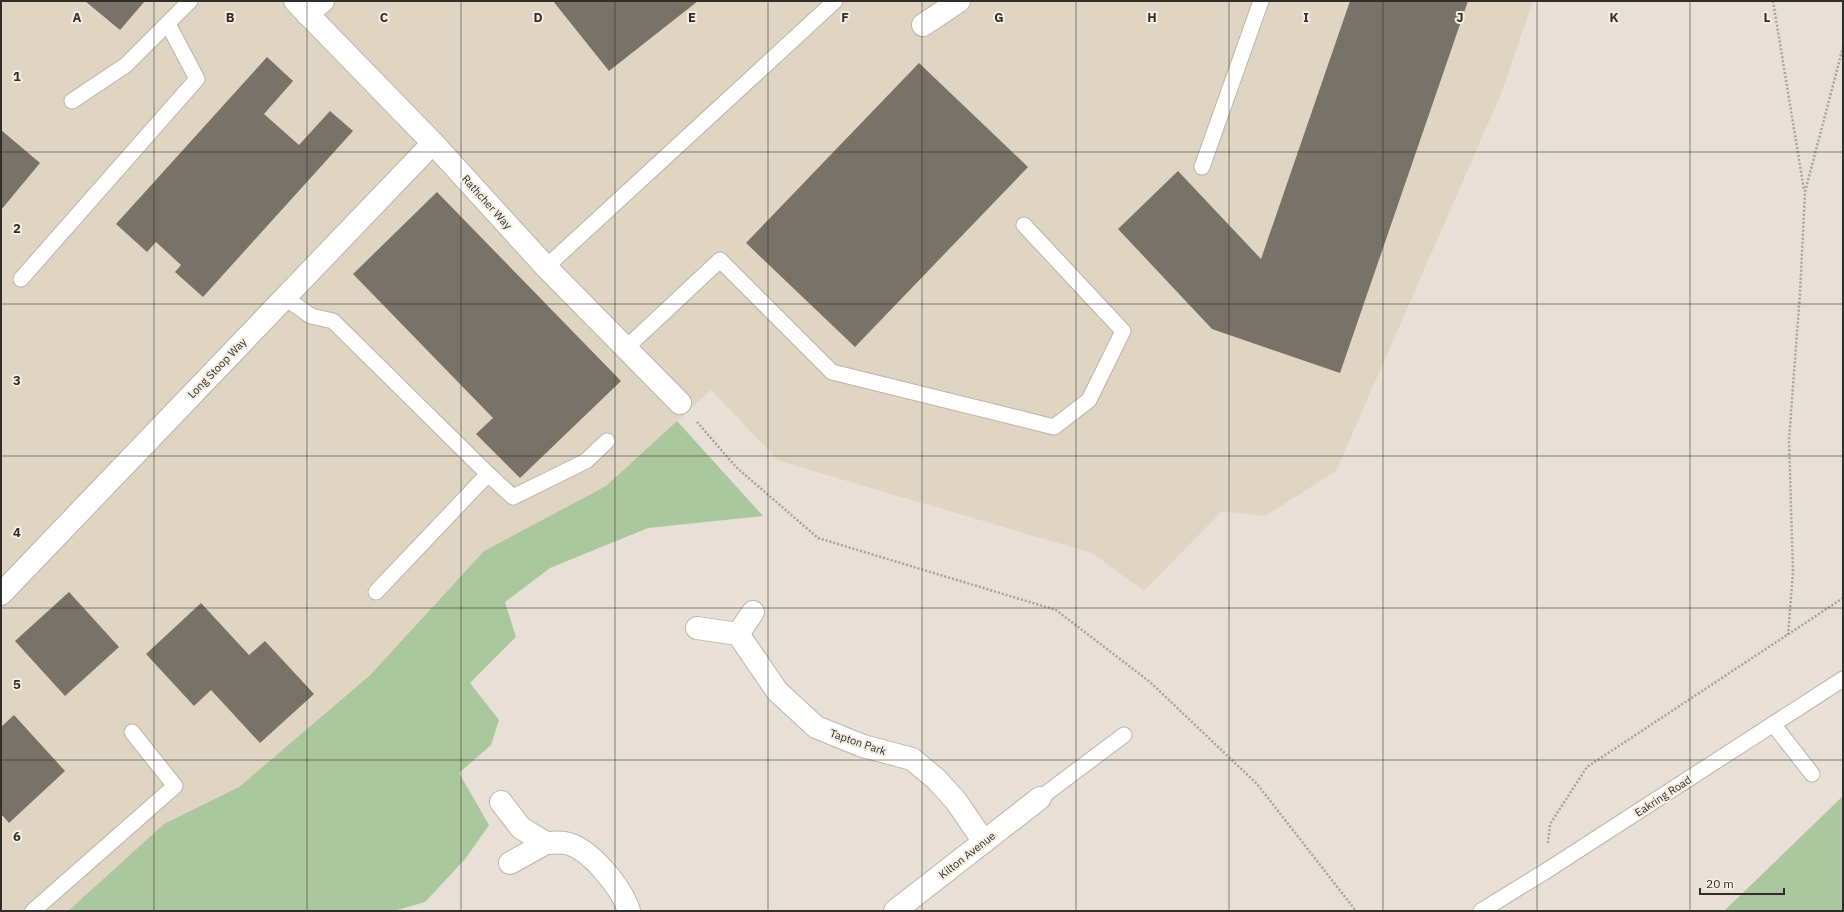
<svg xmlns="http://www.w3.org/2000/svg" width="1844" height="912" font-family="'IBM Plex Sans',sans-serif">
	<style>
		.built { fill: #e0d4c3 }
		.green { fill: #aac79d }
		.building { fill: #797268 }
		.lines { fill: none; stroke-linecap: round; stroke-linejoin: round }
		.lane-casing { stroke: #bcb4aa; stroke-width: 17 }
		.street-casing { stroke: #bcb4aa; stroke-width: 24 }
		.path { stroke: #a9a39b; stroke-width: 2.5; stroke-dasharray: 2 2; stroke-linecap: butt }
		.lane { stroke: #fff; stroke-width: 15 }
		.street { stroke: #fff; stroke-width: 22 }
		.grid { fill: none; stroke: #312e2a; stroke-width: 1; stroke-opacity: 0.55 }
		.labels { text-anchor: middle; stroke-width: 4; stroke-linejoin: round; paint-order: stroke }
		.street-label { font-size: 11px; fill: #312e2a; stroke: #f6ede3 }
		.grid-label { font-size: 13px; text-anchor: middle; font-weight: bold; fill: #312e2a; stroke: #f6ede3; stroke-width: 4; stroke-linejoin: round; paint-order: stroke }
	</style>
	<rect width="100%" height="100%" fill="#e8e0d6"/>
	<polygon class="built" points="1,1 1533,1 1501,94 1336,471 1265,516 1222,511 1144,591 1092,553 779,461 711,390 606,486 484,551 370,674 239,787 164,824 68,911 1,911"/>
	<g class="green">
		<polygon points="677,421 763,516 648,528 550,568 505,602 516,637 470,683 499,720 491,745 459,773 489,825 466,858 425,902 394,911 68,911 164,824 239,787 370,675 484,551 606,486"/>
		<polygon points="1843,796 1843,911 1724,911"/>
	</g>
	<g class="building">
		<polygon points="85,1 145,1 120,30"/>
		<polygon points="553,1 698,1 609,71"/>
		<polygon points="1350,1 1468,1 1340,373 1212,329 1118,229 1178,171 1261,259"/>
		<polygon points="267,57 293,81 264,114 299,145 330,111 353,131 203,297 175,272 181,265 156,242 147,252 116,224"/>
		<polygon points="919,63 1028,167 855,347 746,243"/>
		<polygon points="1,130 40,163 1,210"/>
		<polygon points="437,192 621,381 520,478 476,434 493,418 353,274"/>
		<polygon points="69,592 119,647 65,696 15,641"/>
		<polygon points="201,603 249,655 265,641 314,694 260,743 211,690 194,706 146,654"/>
		<polygon points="14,715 65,771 9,823 1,814 1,727"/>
	</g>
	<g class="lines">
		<g class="lane-casing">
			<g id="lane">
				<polyline points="72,101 126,65 190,1"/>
				<polyline points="1202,167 1261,1"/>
				<polyline points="546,267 835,1"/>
				<polyline points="21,279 197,79 168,24"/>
				<polyline points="284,297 311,316 333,321 488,474 376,592"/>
				<polyline points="626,348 720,260 832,372 1054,427 1089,400 1123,331 1024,225"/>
				<polyline points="488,474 513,497 586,461 607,441"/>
				<polyline points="1773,724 1812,774"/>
				<polyline points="1040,798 1124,735"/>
				<polyline points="33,911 175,786 132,732"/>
				<polyline points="1481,911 1546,871 1843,679"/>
			</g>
		</g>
		<g class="street-casing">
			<g id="street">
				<polyline points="295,1 433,143 546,267 680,403"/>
				<polyline points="307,14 323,1"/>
				<polyline points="923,25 959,1"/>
				<polyline points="1,594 433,143"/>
				<polyline points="697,628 738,634 753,612"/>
				<polyline points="738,634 777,691 816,727 863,746 912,759 936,779 956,801 984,842"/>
				<polyline points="501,802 521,828 546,843 510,863"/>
				<path d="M546,843C552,843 559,842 565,843C589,847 622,888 629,911"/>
				<polyline points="895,911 1040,798"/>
			</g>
		</g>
		<g class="path">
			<polyline points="1773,1 1804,190"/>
			<polyline points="697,422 736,467 818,538 1056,610 1150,682 1257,784 1356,911"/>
			<polyline points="1788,635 1793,572 1789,440 1800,293 1805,192 1843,47"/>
			<polyline points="1548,843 1550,824 1587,767 1843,598"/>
		</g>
		<use href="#lane" class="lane"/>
		<use href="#street" class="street"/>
	</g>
	<path class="grid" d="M154,1V911M307,1V911M461,1V911M615,1V911M768,1V911M922,1V911M1076,1V911M1229,1V911M1383,1V911M1537,1V911M1690,1V911M1,152H1843M1,304H1843M1,456H1843M1,608H1843M1,760H1843"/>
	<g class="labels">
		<g class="street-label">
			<text transform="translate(487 202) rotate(48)" y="4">Rathcher Way</text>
			<text transform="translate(217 368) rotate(-46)" y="4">Long Stoop Way</text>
			<text transform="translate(858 742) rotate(19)" y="4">Tapton Park</text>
			<text transform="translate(1663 796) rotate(-33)" y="4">Eakring Road</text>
			<text transform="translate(967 855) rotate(-38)" y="4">Kilton Avenue</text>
		</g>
	</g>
	<g class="grid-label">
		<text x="77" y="22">A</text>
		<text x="230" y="22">B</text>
		<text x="384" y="22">C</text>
		<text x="538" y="22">D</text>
		<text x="692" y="22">E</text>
		<text x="845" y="22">F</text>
		<text x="999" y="22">G</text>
		<text x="1152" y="22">H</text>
		<text x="1306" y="22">I</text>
		<text x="1460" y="22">J</text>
		<text x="1614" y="22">K</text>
		<text x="1767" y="22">L</text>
		<text x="17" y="81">1</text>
		<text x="17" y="233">2</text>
		<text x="17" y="385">3</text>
		<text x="17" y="537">4</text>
		<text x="17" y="689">5</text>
		<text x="17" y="841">6</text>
	</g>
	<rect width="1844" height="912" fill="none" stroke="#312e2a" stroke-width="4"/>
	<path d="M1700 888v6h84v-6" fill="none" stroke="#312e2a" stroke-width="2"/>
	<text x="1706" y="888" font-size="12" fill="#312e2a" stroke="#f6ede3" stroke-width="3" paint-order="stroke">20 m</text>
</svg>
